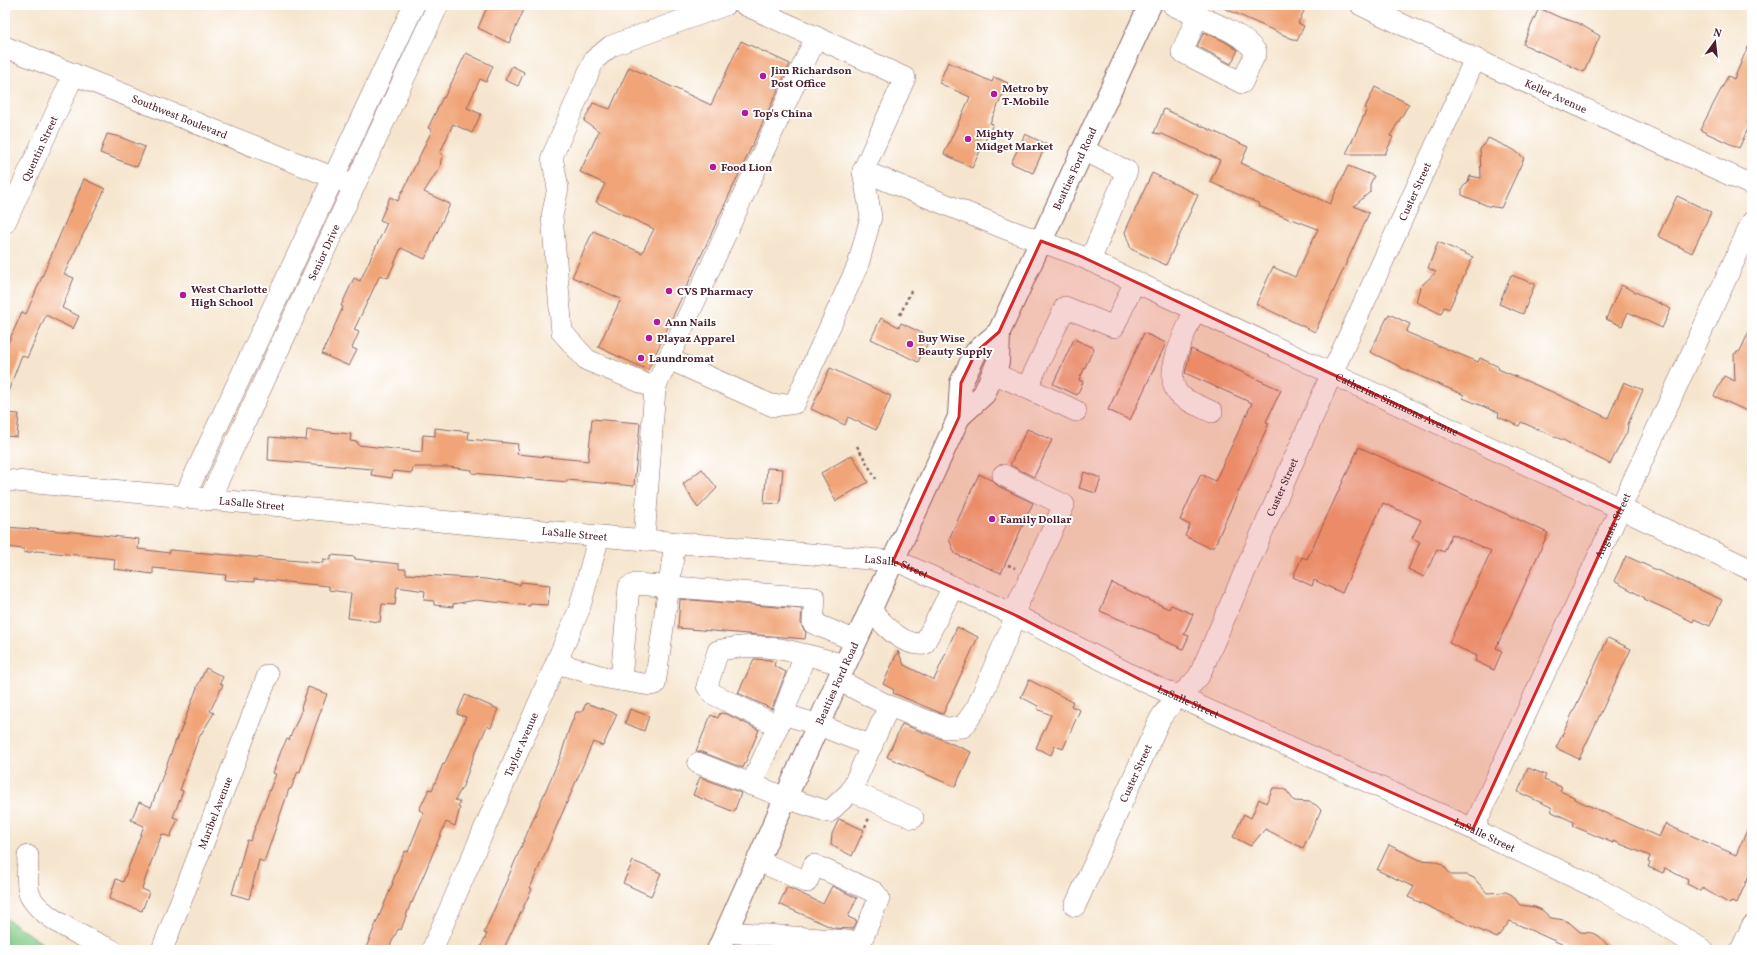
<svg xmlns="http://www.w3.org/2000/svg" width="1757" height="955" font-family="Vollkorn,serif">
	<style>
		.green { fill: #80c986; stroke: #657458 }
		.building { fill: #f0a477 }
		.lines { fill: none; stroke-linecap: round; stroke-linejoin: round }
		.minor-casing { stroke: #866464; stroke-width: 22 }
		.major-casing { stroke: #866464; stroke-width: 24 }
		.path { stroke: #866464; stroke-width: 2.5; stroke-dasharray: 3 3; stroke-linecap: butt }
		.minor { stroke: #fff; stroke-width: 21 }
		.major { stroke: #fff; stroke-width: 22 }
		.marked { fill: #d62828; fill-opacity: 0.2; stroke: #d62828; stroke-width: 3; stroke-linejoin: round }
		.poi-dot { fill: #b5179e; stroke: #fff; stroke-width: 1.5 }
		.labels { text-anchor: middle; stroke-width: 4; stroke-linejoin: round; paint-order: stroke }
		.poi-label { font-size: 11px; font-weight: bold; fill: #4a1f2b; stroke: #fff; text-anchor: start }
		.street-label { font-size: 11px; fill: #4a1f2b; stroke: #fff }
	</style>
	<rect width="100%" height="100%" fill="#fff"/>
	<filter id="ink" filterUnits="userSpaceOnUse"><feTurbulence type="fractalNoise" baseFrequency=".025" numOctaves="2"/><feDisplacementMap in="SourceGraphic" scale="8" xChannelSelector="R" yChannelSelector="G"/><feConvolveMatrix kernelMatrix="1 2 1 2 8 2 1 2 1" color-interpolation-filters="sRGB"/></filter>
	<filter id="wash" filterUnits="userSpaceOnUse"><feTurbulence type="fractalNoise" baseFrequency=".012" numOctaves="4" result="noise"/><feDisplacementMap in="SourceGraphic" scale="16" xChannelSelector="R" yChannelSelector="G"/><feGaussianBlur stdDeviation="0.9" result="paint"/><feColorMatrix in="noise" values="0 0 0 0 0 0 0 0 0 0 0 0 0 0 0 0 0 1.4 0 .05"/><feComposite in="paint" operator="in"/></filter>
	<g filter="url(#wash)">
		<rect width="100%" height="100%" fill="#f6e5ce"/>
		<polygon class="green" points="5,918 52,950 5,950"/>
		<g id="blocks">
			<g class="building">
				<polygon points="488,5 526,5 509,43 478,28"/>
				<polygon points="1217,5 1297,5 1305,9 1298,23 1304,26 1297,41"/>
				<polygon points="1539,8 1561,18 1578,23 1600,36 1584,72 1523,44"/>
				<polygon points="1204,32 1224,41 1238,50 1231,64 1197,46"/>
				<polygon points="1752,37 1752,120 1739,148 1700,130 1728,76 1734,79"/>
				<polygon points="741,41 790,64 648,370 598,347 621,299 572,277 593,231 642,253 654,229 596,202 605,184 580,172 599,131 584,121 593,103 610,109 629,67 711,105"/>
				<polygon points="466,53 493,66 486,82 480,79 467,108 481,114 472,133 453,124 440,153 443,155 441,160 440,167 424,192 450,204 425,259 401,248 388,278 380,275 354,330 359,332 352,348 357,350 349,366 322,354 343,307 341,306 354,278 360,281 387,223 380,220 390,197 398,201 402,191 403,191 432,130 428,128 443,97 444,98"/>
				<polygon points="948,62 992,82 994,77 1008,83 990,123 993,124 972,168 944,154 970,97 939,83"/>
				<polygon points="512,66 524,72 518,86 505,80"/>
				<polygon points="1375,87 1409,104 1390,136 1393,137 1385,154 1346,154 1367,109 1365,108"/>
				<polygon points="1164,109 1248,147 1241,163 1330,204 1348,166 1374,176 1370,184 1370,192 1354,206 1369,213 1315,332 1256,304 1273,267 1295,277 1318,229 1292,219 1291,220 1259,206 1260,204 1210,182 1220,160 1162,134 1154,133"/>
				<polygon points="107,134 120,137 145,147 137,167 100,153"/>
				<polygon points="1025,134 1046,144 1033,173 1011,163"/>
				<polygon points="1488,138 1514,150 1524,158 1501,208 1488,206 1462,195 1462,188 1468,182 1470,176 1481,178 1480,149 1485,144"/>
				<polygon points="1152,173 1198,195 1166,265 1131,249 1125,232"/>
				<polygon points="84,179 105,189 64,274 74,278 62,308 79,316 73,329 46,315 27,358 22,355 6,397 5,397 5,350 22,312 26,314"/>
				<polygon points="1677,196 1711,212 1692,253 1658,236"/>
				<polygon points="1438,242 1473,257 1449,309 1444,307 1441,314 1416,302 1420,287 1436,272 1428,268"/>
				<polygon points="1511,275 1535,284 1523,314 1499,304"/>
				<polygon points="1621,285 1671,309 1662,328 1628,312 1622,326 1606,319"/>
				<polygon points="1389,314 1410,324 1406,332 1478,362 1480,358 1499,367 1498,369 1550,391 1608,418 1624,382 1643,390 1628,424 1627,432 1610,464 1565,441 1521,422 1519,426 1498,417 1499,413 1463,398 1464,395 1401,368 1401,367 1370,352"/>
				<polygon points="881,318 899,327 901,323 924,334 929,340 918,362 871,339"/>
				<polygon points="1752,325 1752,399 1747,411 1714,396 1724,376 1735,381 1734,354 1740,351"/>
				<polygon points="1144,333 1166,343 1130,420 1108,410"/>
				<polygon points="1074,339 1094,348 1079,380 1083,382 1077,395 1053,384"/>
				<polygon points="1191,349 1281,390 1266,422 1269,423 1214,547 1208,547 1185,536 1190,525 1180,520 1201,474 1215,481 1252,403 1185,373"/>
				<polygon points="830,368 891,396 876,430 848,417 845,425 811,409"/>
				<polygon points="5,413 19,414 17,437 5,436"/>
				<polygon points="592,419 640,423 634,486 567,480 567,482 472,473 472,470 448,467 413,467 412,473 393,471 392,478 371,475 372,469 268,460 269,437 306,440 307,430 351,434 350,441 358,442 358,445 422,452 423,435 435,436 435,428 469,432 468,439 518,444 517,454 588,461"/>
				<polygon points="1027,429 1052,440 1034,477 1010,465"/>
				<polygon points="1359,447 1548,533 1496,648 1502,651 1494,670 1475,661 1477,656 1449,643 1491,551 1452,534 1444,552 1437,549 1424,577 1408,569 1420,542 1412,538 1421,520 1383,503 1342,593 1314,580 1312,586 1293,577 1302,557 1307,559"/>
				<polygon points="852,455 868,482 836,501 821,473"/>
				<polygon points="767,468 783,469 780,504 764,503"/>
				<polygon points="702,469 717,488 698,508 683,484"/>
				<polygon points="1084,472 1101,478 1096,493 1079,488"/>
				<polygon points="979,474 993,481 998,486 1033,503 1001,573 955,554 949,539"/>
				<polygon points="5,527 74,532 139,539 138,549 170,553 170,550 323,563 323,559 331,560 331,555 355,557 355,559 399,564 399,569 406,569 406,574 486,579 520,585 521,582 550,585 548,605 530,604 530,606 476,600 453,604 453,607 434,605 434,601 424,600 425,591 397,587 395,605 382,604 380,622 348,618 351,593 329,590 329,586 254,579 254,582 225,580 226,575 153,568 153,574 114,569 115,559 37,551 24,553 24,549 5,547"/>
				<polygon points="1626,556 1722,600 1710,626 1694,619 1693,622 1675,613 1644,599 1645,598 1614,581"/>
				<polygon points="1112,583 1169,609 1171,605 1193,614 1184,634 1189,636 1183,649 1159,638 1159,636 1100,611"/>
				<polygon points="680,599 802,609 801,623 803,629 806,632 805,639 678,628"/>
				<polygon points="957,627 978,637 943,714 893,693 894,690 883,684 898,651 904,665 934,680"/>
				<polygon points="1608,638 1631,649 1579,759 1556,748"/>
				<polygon points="754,659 770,660 775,662 774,666 786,672 772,709 738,693"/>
				<polygon points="206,668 223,677 220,683 223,685 210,711 214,713 198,739 180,790 183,791 173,817 178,819 170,837 162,834 150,865 142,889 149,892 142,911 109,899 111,894 116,879 123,882 144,826 131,820 139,802 151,807 176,740 177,740 198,685"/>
				<polygon points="1029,680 1073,702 1071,706 1080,710 1063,749 1055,746 1051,755 1036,748 1051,715 1037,709 1038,706 1021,697"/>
				<polygon points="308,687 327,694 307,749 300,772 298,771 291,789 289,789 264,862 259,860 249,899 232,894 247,840 250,841 270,789 276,774 273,773 281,751 287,739 289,740 302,709 301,708"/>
				<polygon points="465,695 498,709 491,728 487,726 473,758 463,786 455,800 460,802 458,807 460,808 455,826 446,822 412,903 411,902 401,930 398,929 388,950 365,950 393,883 392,883 401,859 405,851 408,852 424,812 419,810 429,789 432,790 443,764 444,765 466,717 457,714"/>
				<polygon points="586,703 617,714 603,746 593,742 530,888 532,889 503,950 479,950 487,934 484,933 561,755 569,729 576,712 582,712"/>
				<polygon points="630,709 649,716 644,731 625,723"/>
				<polygon points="720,713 727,714 759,730 743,768 702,752 696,751 711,715 718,718"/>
				<polygon points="902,724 943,740 971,752 955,787 887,757"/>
				<polygon points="1528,768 1546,775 1544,780 1562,787 1560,791 1574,797 1574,799 1659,837 1665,824 1736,855 1752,819 1752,868 1737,903 1731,901 1730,904 1702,888 1701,891 1687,884 1688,880 1665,868 1663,873 1648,867 1650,863 1648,862 1650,856 1613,841 1613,843 1573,826 1574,822 1552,812 1551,807 1518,792"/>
				<polygon points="700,777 741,793 734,812 693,795"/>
				<polygon points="1273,788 1280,788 1287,791 1294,801 1310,802 1316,805 1321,810 1303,848 1265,829 1251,846 1233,837 1244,814 1251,818 1259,799 1266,803"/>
				<polygon points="839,819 864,830 852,856 831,845 832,834"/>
				<polygon points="1389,845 1420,860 1435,861 1442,864 1451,875 1467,875 1474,878 1487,893 1506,892 1512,895 1520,905 1535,907 1542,910 1551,918 1564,920 1570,923 1580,932 1592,933 1599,936 1612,950 1575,950 1510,921 1497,938 1408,897 1414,887 1377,870"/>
				<polygon points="633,861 661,873 651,896 623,883"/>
				<polygon points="832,886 857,898 848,917 857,921 853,929 833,928 779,904 787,887 823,904"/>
			</g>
		</g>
	</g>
	<g filter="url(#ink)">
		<use href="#blocks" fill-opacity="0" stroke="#866464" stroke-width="1"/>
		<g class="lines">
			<g class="minor-casing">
				<g id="minor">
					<path d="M1173,5C1198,18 1240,29 1256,52L1242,83L1182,52L1197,17"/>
					<path id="s1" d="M1361,5L1488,65L1752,185"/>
					<path id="s2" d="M5,47L347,183"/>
					<polyline points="1083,150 1127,171 1090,261"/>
					<path id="s3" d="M863,171L1009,230L1078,255L1752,570"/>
					<path id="s4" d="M5,223L74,74"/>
					<path d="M1195,309C1187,330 1163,372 1177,392C1181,399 1204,408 1212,412"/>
					<polyline points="669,359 773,406 795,403 858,265 871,217 863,171 905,78 816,37"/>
					<polyline points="993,373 1027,388"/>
					<polyline points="655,388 587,360 562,332 552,216 558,188 552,157 594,60 611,46 725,5"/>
					<polyline points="1076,411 1027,388 1065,307 1114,327 1135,281"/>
					<polyline points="1003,475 1064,505 1013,614"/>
					<path id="s5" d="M5,480L599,536L893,561L906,565L1013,614L1143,681L1473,829L1601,890L1660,923L1703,950"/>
					<polyline points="184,498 414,5"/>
					<path id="s6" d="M209,500L438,5"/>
					<polyline points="644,540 655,388 816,37 745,5"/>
					<path d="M870,610C885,625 901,646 924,644L953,587"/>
					<polyline points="557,663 607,678 650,685 655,684 675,543"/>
					<path d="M845,665C801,654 764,639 718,651L707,686L713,694L778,726L783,714L819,725L872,746"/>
					<polyline points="621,680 629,587 636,584 815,598 813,623 856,641"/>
					<polyline points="838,680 889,706 851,791"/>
					<polyline points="889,706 946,728 963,727 977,707 1016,616"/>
					<polyline points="783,714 805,655"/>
					<polyline points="698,763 786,798 829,812 851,791 913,818"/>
					<polyline points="751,785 778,726"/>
					<path id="s7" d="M1473,829L1752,222"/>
					<path d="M28,856C28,868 26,882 29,893C36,916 91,941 112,950"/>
					<path id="s8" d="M1075,906L1160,719C1170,702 1187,691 1199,676L1332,373L1475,59"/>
					<polyline points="727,932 861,942 879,898 874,892 814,865 807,882 758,861"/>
					<path id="s9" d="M162,950L268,675"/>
					<path id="s10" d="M432,950L579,610L599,536"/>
					<polyline points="1741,950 1752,926"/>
				</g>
			</g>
			<g class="major-casing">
				<g id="major">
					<polyline points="959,417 984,394 998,362 999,332"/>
					<path id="s11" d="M718,950L838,680L959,417L961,383L976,352L999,332L1150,5"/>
				</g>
			</g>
			<g class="path">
				<polyline points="900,315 911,291"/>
				<polyline points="857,446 876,479"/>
				<polyline points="1008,565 1015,568"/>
				<polyline points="865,827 869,818"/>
			</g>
			<use href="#minor" class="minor"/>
			<use href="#major" class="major"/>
		</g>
	</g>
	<path class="marked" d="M1041,241L1078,255L1620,509L1473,829L1143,681L1013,614L893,561L959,417L961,383L976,352L999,332Z"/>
	<g class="poi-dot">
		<circle cx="763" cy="76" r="4"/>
		<circle cx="994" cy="94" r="4"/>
		<circle cx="745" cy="113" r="4"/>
		<circle cx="968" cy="139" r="4"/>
		<circle cx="713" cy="167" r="4"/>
		<circle cx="669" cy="291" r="4"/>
		<circle cx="183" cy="295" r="4"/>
		<circle cx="657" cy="322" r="4"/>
		<circle cx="649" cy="338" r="4"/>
		<circle cx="910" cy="344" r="4"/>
		<circle cx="641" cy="358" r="4"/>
		<circle cx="992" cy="519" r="4"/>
	</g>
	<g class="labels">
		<g class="poi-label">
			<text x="771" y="74">Jim Richardson<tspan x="771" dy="13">Post Office</tspan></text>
			<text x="1002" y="92">Metro by<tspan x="1002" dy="13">T-Mobile</tspan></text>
			<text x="753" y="117">Top's China</text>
			<text x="976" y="137">Mighty<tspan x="976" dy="13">Midget Market</tspan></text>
			<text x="721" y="171">Food Lion</text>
			<text x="191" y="293">West Charlotte<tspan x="191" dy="13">High School</tspan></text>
			<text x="677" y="295">CVS Pharmacy</text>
			<text x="665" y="326">Ann Nails</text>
			<text x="657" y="342">Playaz Apparel</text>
			<text x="918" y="342">Buy Wise<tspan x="918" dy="13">Beauty Supply</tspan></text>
			<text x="649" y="362">Laundromat</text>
			<text x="1000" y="523">Family Dollar</text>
		</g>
		<g class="street-label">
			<text dy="4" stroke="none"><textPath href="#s1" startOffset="215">Keller Avenue</textPath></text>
			<text dy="4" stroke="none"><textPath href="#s2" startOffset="188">Southwest Boulevard</textPath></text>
			<text dy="4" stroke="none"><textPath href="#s4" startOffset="82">Quentin Street</textPath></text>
			<text dy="4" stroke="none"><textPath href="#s11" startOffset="864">Beatties Ford Road</textPath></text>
			<text dy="4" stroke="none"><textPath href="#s8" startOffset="794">Custer Street</textPath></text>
			<text dy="4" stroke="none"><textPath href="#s6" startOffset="273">Senior Drive</textPath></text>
			<text dy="4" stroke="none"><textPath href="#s3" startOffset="583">Catherine Simmons Avenue</textPath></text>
			<text dy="4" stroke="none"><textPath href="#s8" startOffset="470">Custer Street</textPath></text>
			<text dy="4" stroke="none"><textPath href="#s5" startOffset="248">LaSalle Street</textPath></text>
			<text dy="4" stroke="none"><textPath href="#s7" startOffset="334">Augusta Street</textPath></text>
			<text dy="4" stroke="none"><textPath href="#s5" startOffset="572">LaSalle Street</textPath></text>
			<text dy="4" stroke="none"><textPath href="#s5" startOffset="896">LaSalle Street</textPath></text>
			<text dy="4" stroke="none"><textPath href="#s11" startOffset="292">Beatties Ford Road</textPath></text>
			<text dy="4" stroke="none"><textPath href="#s5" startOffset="1219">LaSalle Street</textPath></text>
			<text dy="4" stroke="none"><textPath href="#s10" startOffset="224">Taylor Avenue</textPath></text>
			<text dy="4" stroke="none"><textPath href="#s8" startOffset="146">Custer Street</textPath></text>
			<text dy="4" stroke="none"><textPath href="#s9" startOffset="147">Maribel Avenue</textPath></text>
			<text dy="4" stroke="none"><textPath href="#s5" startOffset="1544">LaSalle Street</textPath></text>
		</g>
	</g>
	<rect width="1757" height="955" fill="none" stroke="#fff" stroke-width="20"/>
	<g transform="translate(1715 42) rotate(15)" stroke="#ffffff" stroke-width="3" paint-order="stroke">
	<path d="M0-3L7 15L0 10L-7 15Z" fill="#4a1f2b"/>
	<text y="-6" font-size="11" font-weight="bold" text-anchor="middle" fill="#4a1f2b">N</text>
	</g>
</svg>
